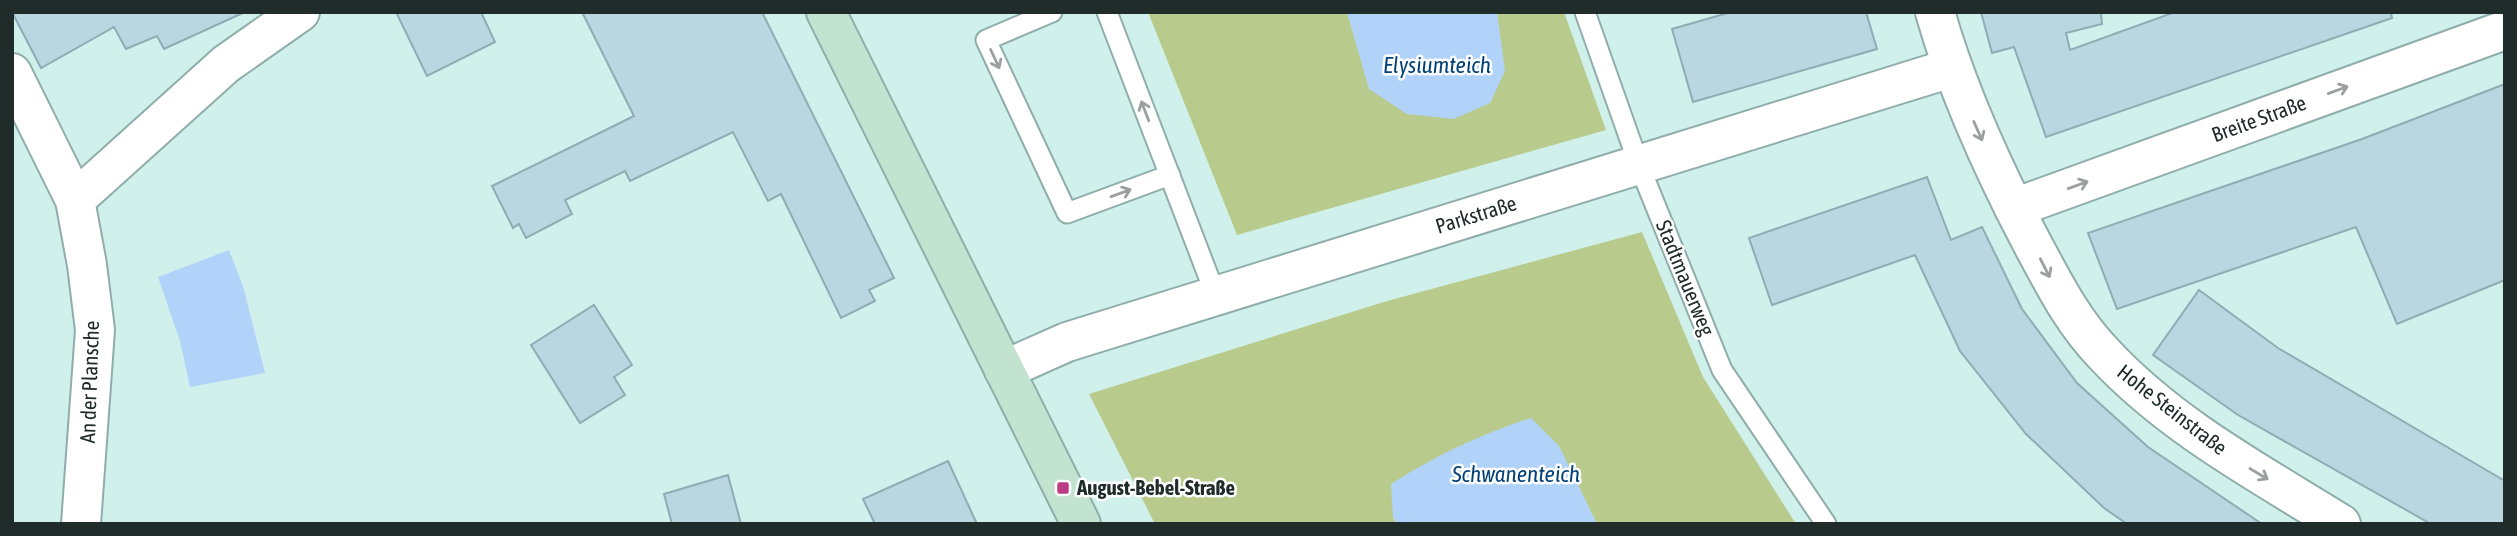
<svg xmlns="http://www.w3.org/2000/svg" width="2517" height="536" font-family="'Asap Condensed',sans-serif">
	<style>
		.green { fill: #b8cb8c }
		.water { fill: #b1d3f9 }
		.building { fill: #bad7e1; stroke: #8fabb4; stroke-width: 2 }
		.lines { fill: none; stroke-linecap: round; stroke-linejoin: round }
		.service-casing { stroke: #8fada9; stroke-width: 23 }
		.minor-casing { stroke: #8fada9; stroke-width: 42 }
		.secondary-casing { stroke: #8fada9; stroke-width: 42 }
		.service { stroke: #fff; stroke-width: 19 }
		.minor { stroke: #fff; stroke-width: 38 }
		.secondary { stroke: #c2e3d0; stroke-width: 38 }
		.oneway { stroke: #9ba09f }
		.poi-dot { fill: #bc3b85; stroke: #fff; stroke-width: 2.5 }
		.labels { text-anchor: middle; stroke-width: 5; stroke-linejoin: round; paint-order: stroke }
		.street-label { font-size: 21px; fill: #202c2a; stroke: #fff }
		.poi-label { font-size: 21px; font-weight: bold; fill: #202c2a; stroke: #fff; text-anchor: start }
		.water-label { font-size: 23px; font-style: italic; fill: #034279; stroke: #fff }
	</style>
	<rect width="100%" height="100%" fill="#d0f0ec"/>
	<g class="green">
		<polygon points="1148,12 1347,12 1370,89 1490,103 1504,71 1497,12 1564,12 1606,130 1237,235"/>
		<polygon points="1642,232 1703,377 1796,524 1597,524 1559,447 1393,517 1396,524 1155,524 1089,394 1387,301"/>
	</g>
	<g class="water">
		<polygon points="1347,12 1497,12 1505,71 1490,103 1454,119 1407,114 1369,89"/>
		<polygon points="229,250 243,286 265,373 190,387 180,341 158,277"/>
		<path d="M1531,418L1559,446L1597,524H1396L1393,517L1391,484C1435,456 1481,434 1531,418Z"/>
	</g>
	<g class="building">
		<polygon points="12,12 245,12 164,49 157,36 126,49 114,27 41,68"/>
		<polygon points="396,12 481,12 495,42 427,76"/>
		<polygon points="582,12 762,12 894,278 869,290 875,301 841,318 781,194 768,201 733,132 630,181 625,171 565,200 572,214 526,238 519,224 513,228 492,186 634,116"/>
		<polygon points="1731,12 1866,12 1877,49 1693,102 1672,29"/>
		<polygon points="1981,12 2101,12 2102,24 2066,33 2070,50 2175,12 2391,12 2392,18 2046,137 2014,47 1992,53"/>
		<polygon points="2505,84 2505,280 2397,324 2356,227 2117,309 2088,233 2362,139"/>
		<polygon points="1927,177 1951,240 1982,227 2022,309 2077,383 2148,447 2262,524 2127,524 2104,508 2026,434 1960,351 1915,255 1772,305 1749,238"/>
		<polygon points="2199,290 2278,348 2505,481 2505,524 2431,524 2238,415 2153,355"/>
		<polygon points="594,305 632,365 614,377 625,395 580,423 531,345"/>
		<polygon points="948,461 977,524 875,524 863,499"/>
		<polygon points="728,475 741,524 672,524 664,494"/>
	</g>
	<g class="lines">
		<g class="service-casing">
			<g id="service">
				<polyline points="1052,12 986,40 1067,213 1170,175"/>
				<polyline points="1107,12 1216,296"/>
				<polyline points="1585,12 1639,165 1722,370 1826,524"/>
			</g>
		</g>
		<g class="minor-casing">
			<g id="minor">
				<path d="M1935,12C1958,93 1993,169 2032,243C2053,282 2072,321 2104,354C2171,426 2259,473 2341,524"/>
				<polyline points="12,73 75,200 87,265 95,330 81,524"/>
				<polyline points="75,200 226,64 300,12"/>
				<polyline points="2014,208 2505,30"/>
				<polyline points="1004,370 1067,342 1951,68"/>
			</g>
		</g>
		<g class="secondary-casing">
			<polyline id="secondary" points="826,12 1081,524"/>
		</g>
		<use href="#service" class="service"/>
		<use href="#minor" class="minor"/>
		<use href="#secondary" class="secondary"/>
	</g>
	<defs><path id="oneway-shaft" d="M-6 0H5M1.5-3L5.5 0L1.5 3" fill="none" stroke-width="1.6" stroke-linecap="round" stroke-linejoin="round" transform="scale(1.75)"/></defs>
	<g class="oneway">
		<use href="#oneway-shaft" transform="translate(995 59) rotate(65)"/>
		<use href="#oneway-shaft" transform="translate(2338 90) rotate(-20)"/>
		<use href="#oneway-shaft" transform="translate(1145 111) rotate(-111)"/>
		<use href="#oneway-shaft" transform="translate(1978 131) rotate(66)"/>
		<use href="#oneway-shaft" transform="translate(2078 185) rotate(-20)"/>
		<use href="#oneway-shaft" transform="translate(1121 193) rotate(-20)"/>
		<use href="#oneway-shaft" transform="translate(2045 268) rotate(63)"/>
		<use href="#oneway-shaft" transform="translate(2259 474) rotate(31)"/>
	</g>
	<rect class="poi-dot" x="1056" y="481" width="14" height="14" rx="3.5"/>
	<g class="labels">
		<g class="street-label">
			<text transform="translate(2259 119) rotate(-20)" y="7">Breite Straße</text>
			<text transform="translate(1476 215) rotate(-17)" y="7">Parkstraße</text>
			<text transform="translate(1685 278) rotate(68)" y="7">Stadtmauerweg</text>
			<text transform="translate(90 382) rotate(-88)" y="7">An der Plansche</text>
			<text transform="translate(2172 410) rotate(38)" y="7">Hohe Steinstraße</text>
		</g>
		<g class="poi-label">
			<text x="1077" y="495">August-Bebel-Straße</text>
		</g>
		<g class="water-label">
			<text x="1437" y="73">Elysiumteich</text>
			<text x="1516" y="482">Schwanenteich</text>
		</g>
	</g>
	<rect width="2517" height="536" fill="none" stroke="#202c2a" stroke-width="28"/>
</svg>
